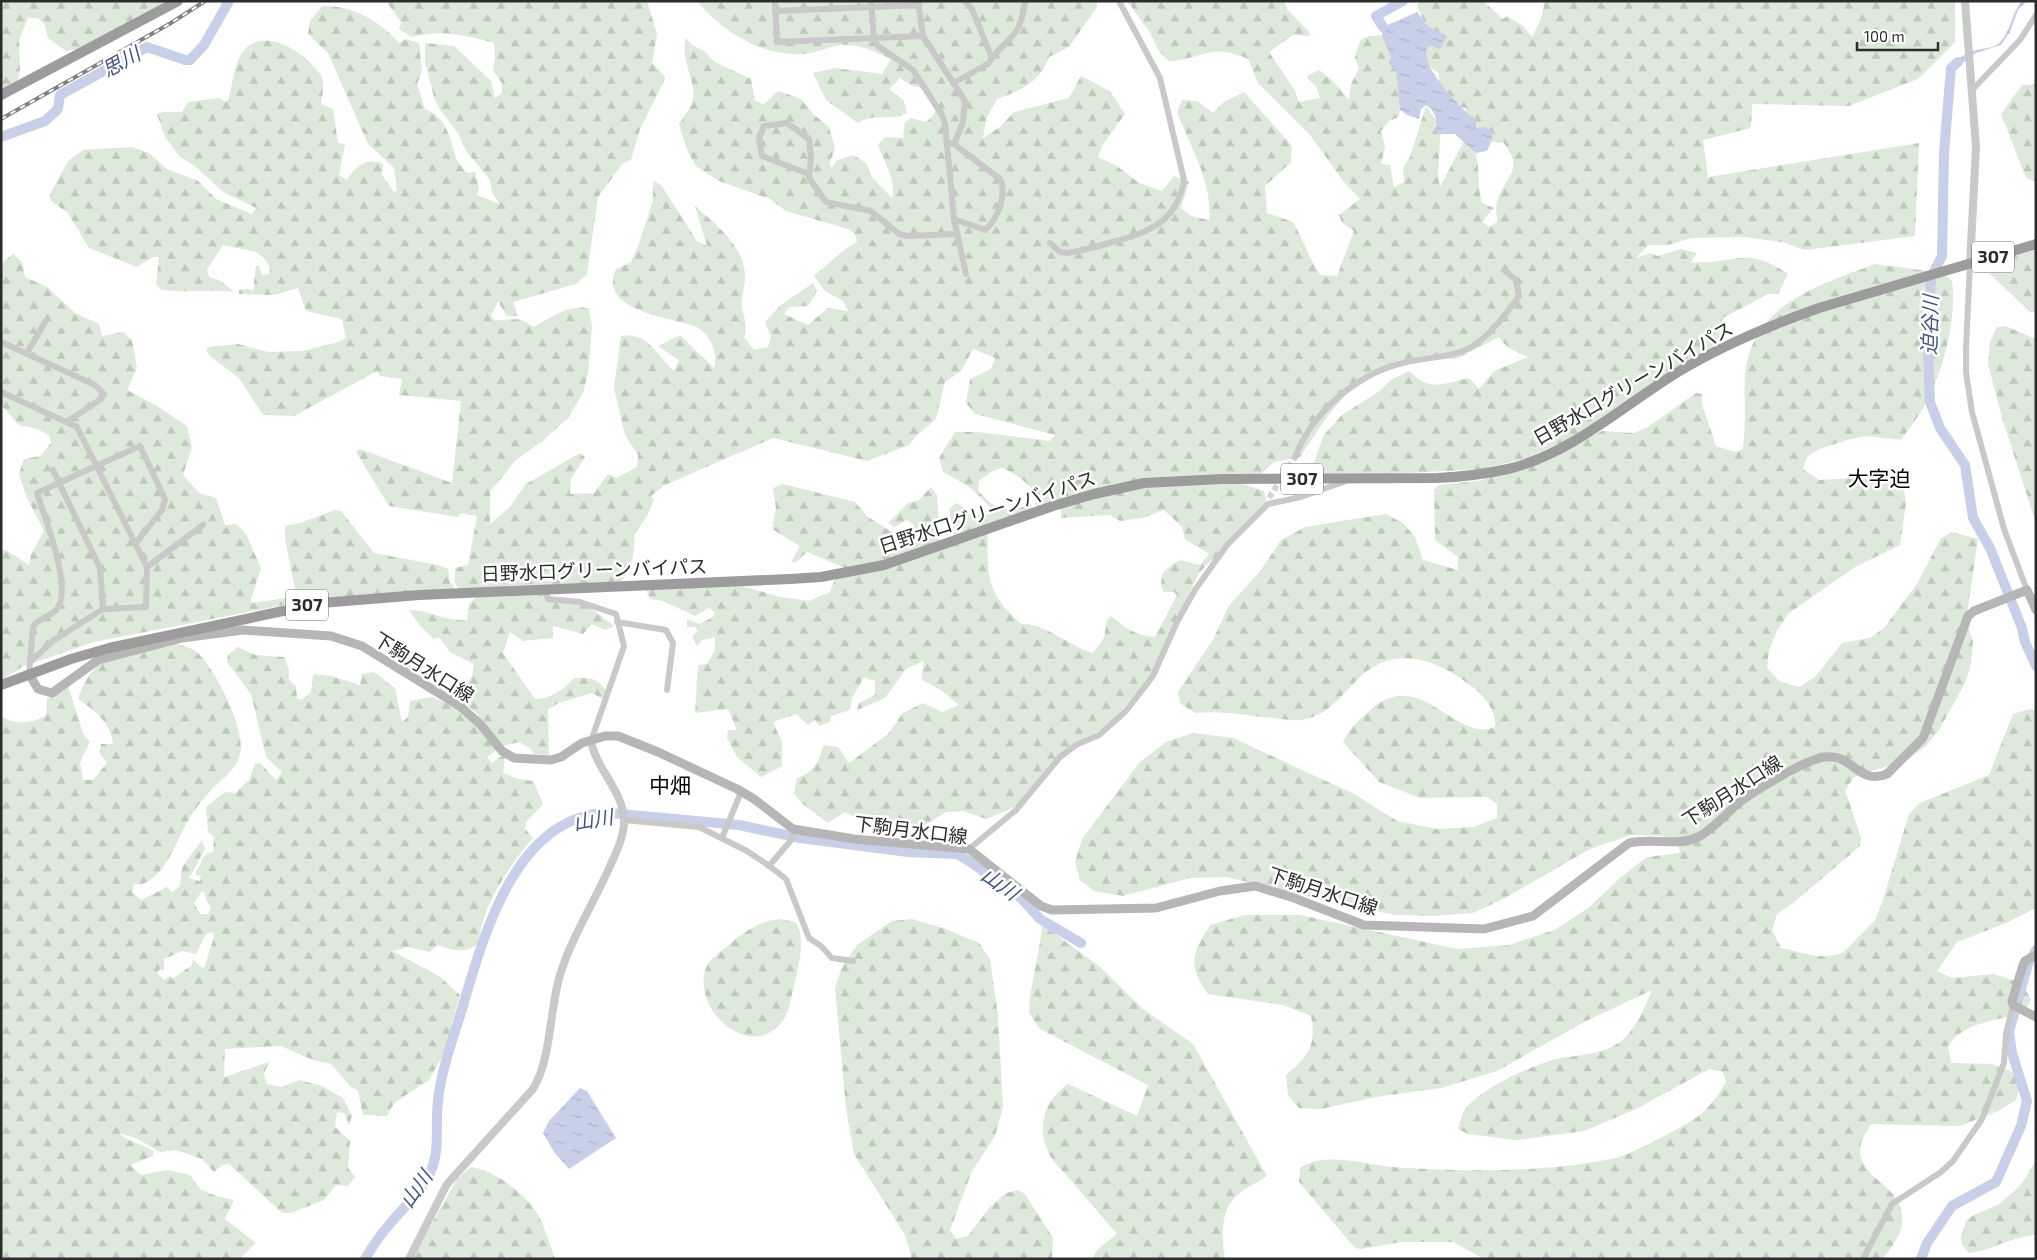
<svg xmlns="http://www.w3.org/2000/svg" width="2037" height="1260" font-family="'Exo 2','Noto Sans JP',sans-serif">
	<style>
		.forest { fill: url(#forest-firs); fill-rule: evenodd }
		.water { fill: url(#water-ripples) }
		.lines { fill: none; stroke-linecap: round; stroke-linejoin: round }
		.river { stroke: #c7d0e8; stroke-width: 10 }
		.minor-tunnel { stroke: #d5d5d5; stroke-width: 6; stroke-dasharray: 6 3; stroke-linecap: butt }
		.minor { stroke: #c9c9c9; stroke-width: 6 }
		.tertiary { stroke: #c9c9c9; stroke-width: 8 }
		.secondary { stroke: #b6b6b6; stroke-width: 9 }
		.trunk { stroke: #9c9c9c; stroke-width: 10 }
		.rail-casing { stroke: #818181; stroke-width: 4 }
		.rail { stroke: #fff; stroke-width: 2; stroke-dasharray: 5.5; stroke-linecap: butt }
		.labels { text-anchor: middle; stroke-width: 5; stroke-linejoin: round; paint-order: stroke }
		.shield { fill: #fff; stroke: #6b6b6b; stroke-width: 1 }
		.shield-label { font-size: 18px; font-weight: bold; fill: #2c2c2c }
		.street-label { font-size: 19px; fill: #2c2c2c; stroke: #fff }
		.water-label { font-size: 20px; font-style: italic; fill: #405487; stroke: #fff }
		.quarter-label { font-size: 21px; fill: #000; stroke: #fff }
	</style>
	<defs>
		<pattern id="forest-firs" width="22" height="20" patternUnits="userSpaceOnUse" patternTransform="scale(1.25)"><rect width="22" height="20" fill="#dde9da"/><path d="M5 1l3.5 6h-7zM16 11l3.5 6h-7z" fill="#bec8bb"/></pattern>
		<pattern id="water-ripples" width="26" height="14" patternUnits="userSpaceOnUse" patternTransform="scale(1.25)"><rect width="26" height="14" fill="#c7d0e8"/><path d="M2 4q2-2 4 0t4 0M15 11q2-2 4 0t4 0" fill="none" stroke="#abb3c7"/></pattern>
	</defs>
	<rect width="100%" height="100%" fill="#fff"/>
	<g class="forest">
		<polygon points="1,1 173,1 80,49 66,51 48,38 45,25 38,18 28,18 19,40 20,70 17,84 1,90"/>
		<path d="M386,1H647L657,34L652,63L664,75L665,79L640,129L631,160L623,163L598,197L587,274L576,284L513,302L518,316H507L498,302L491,315L494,320L520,319L534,327C550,318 571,303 589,309L592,326L588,373L583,393L568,418L541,442L516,460L490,492V524L509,508L526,484L580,453L585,457L571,479L570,494L594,493L608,474L617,478L637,467L638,455L625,435L614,388L621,336C649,332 655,354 674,371L679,360L658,346L680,335L714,368C719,353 710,333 694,326C670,317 597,311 616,269L631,262L640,241L653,200V181L661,185L697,241L707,246L695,206C715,224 745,246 745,277C745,286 742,295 742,304C742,316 749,324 744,337L754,350L768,347L771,337L765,322L781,305L813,283L817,291L808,306L789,307L784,314L808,325L828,308L848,311L843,301L825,291L814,276L844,250L857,242L855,234L848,229L786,211L770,199L719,181L696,166L687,150L679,124C683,118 689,110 692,104C699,83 679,62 686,38L692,45L704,51L715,62L751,79L755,101L764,104L778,91L801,99L813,114L829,127L835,149L829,164L832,168L836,161L853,155L866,163L872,177L892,198C897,182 884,161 878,145L885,137L903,138L905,122L911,118L926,122L933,116L938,103L928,89L912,86L900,78L889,89L904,101L907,113C890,122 875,112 858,123L826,100L813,73L835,68L882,74L891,59C876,52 857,43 840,45C828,47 816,53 803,54C764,57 721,31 697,1H1097V7L1069,47L1049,57C1041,81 1021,91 997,99L986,119L983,138L1000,127L1014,112L1069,98L1081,76L1110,91L1125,114L1103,144L1098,157L1117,166L1139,183L1162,191L1174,176L1189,182L1181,208L1191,216L1209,220C1213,182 1190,147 1177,112L1182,100L1197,101L1213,113L1224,102L1244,92L1292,146L1291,162L1265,186L1267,213L1293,222C1303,239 1309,258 1320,275L1337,276L1354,231L1342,223L1339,215L1360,199L1343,181L1310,135L1258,83L1248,59C1210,42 1204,59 1169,61L1159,51L1149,31L1127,1H1284L1288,10L1309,32L1310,36L1293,35L1269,52L1294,89L1299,102L1320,98L1316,86L1308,79L1307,76L1319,70L1333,81L1349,100L1351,84L1359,69L1355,57L1361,39L1369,36L1384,35C1395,66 1404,83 1399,117L1389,121L1381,131L1385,147L1381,164L1390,165L1394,187L1404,182L1403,168L1410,157L1426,106C1432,112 1433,119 1441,124L1438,175L1440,187L1464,141L1470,139C1482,160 1476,180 1482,203L1494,208L1482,222L1489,227L1497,222C1497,215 1495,208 1497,202C1505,174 1526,171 1503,142L1497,143L1471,131L1465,117L1466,108L1456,107L1439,85V73C1413,59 1432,49 1426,27C1424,19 1419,13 1417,5L1421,1H1483L1503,19L1507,16L1523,26L1532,37L1541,19L1545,1H1955V42L1918,79L1849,106L1752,104L1751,128L1703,140L1708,177L1919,143L1915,236L1805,250L1782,242L1744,237L1691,238L1668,245H1648L1636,258L1650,253L1657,256L1681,249L1697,253L1691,262C1735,265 1745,244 1788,274L1778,294H1768L1723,318L1719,333L1723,340L1565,441L1524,459L1483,469L1407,473L1295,474V467L1314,463L1323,436L1342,415L1378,392L1391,380L1409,371C1430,392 1442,384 1469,378L1479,389L1494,371L1528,357C1516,351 1506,349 1499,337L1456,359L1400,360L1360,377L1327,417L1300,457L1274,462L1261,474L1164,478L1037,507L1036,503L1039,498C1030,484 1017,474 1002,468L991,472L979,481L978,491C1000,512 999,511 1029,506L1031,509L954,538L949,509L956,503C970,510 980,522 994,511L968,486L943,472L939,458L955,432H977L1050,441L1055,435L975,414L966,403L970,379L991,369L995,358L973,349L961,371L945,382L936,419L915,437L909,445L867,461L773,438L665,485L651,496L654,500L647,516L634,535C636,550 631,572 620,582L459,589L455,583V568L468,565L477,516L460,513L458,517L389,506L356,452L360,449L452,483L461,401L399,395L402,379L380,376L377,371L294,416L263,415L239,378L210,356L206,350L209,347L238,344L268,352L302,351L335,343L346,338L342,319L306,311L298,288L274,295L239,294V290L248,289L253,291L256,265L259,266L262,275L269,274L270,268L265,259L256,252L223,245L207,269L209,277L221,281L234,292C210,289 186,293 162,290L156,285L159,257H153L137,267L89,248L68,213L51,201L50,194L68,161L83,150L132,147L149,153L167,169L198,181L216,199L252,214L256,208L223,192L195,166L180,157L165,137L157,114L163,112H182L188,102L219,98L225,102L228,100C234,83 233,60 247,47C269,28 307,55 320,74C326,82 322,94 321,104L333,109L338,143L345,144L339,175L347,180C356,166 366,157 383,164L382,175L394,192L397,191L394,168L368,144L328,53L308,34L310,21L322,6C352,5 380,21 399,43L406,39L419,43L422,72L417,84L425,109C448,117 450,141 457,160C459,165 464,169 467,173L475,172L479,188L477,195L500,204L492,193L490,180L466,151L458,133L440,110L434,97L425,62V43L454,46L491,81L495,98L502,93V83L493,71L495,57L494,43C462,35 445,29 412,37L399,29L401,22Z"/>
		<polygon points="2036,84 2036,182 2026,178 2001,114 2022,85"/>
		<polygon points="2036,241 2036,312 2030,312 1984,268"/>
		<polygon points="13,254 22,262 25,277 47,287 75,313 99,324 102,336 123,332 132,340 137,368 127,390 157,406 187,426 192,447 183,475 199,493 216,498 225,525 236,524 246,534 261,568 251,599 252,603 293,597 295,603 94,642 22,667 1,680 1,551 6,550 29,565 31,554 44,531 26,496 19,474 24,459 40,456 51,443 49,435 35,428 19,425 1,405 1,264"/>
		<path d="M1875,264L1943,273L1952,281C1957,319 1944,367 1927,401C1920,415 1910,427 1901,440L1867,436L1850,439L1819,449L1807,457L1803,469L1819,480L1851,478L1894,480L1903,484L1906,503L1900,545L1855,567L1788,614L1777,631L1769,650L1767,668L1779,681L1799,687L1815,677L1842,643L1870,638L1884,628L1917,584L1941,538L1952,532L1978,539L1966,621L1973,641L1971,663L1965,683L1939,730L1926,746L1909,759L1854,777L1845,790L1861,838L1860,846L1793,903L1777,914L1772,930L1781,948C1801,952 1828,963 1846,950L1875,920L1882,903L1909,814L1920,803L1989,775L2013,714L2030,709L2036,711V908L2006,923L1957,942L1937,971L1952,978L1993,974L2022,983L2031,1000L2024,1013C1999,1020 1963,1022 1948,1046L1951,1063L1992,1064L2015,1073L2021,1084L2016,1100L1998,1111L1960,1126L1871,1124C1867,1132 1859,1142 1860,1152C1862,1183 1911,1187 1901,1229C1898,1239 1889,1250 1883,1259H1484L1453,1242H1401L1361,1249L1355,1248L1299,1182L1300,1168C1325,1151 1364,1164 1392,1167C1461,1172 1552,1173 1619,1157C1631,1154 1687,1125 1697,1117C1709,1108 1719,1095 1726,1082L1723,1072L1709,1069L1638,1108L1584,1131L1516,1140L1468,1134L1458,1129C1460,1124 1461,1116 1464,1111C1480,1088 1533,1064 1561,1058C1580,1055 1604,1054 1620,1042C1634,1032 1646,1006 1652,990L1586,1021L1497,1071L1441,1088L1376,1097L1321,1109L1299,1108L1288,1095L1286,1075C1308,1057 1317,1045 1311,1016L1283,1005L1208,994C1187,964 1192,954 1210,925L1245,915H1300L1457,949L1509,945L1554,930L1587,909L1621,877L1647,857L1680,853L1679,847L1664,836L1631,835L1590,849L1503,899L1473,913L1434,916L1396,915L1353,907L1226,877L1190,878L1123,896L1094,891L1080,880L1075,862L1082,839L1140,762L1166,742L1193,733L1233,738L1354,794L1397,821L1437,829L1473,827L1497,818V804L1487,797L1420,798L1379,782L1343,742C1348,730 1357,722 1367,713C1419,661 1454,744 1495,727C1497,712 1485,697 1474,688C1437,659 1393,642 1356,681C1338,699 1327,716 1301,720C1293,721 1283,719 1274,718C1248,716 1221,710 1195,713L1180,703L1178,692L1214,638L1228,607L1261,570L1281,540L1305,527L1386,514L1403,523L1415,537L1423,560L1458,570V557L1435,540L1434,490L1439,485L1478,481L1538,462L1602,431L1634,433L1648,427L1696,393L1702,394V404L1716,446L1736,452L1743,449C1744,438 1745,426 1745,415C1745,395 1743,377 1748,358C1763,300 1826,283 1875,264Z"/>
		<polygon points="2005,326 2036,339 2036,523 2003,421 1988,364 1990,342 1997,327"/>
		<path d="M1240,483L1264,491L1267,504L1199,573L1149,679L1116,717L1097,732L1071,745L1015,807L986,819L964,811L946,812L925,825L856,818L845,812L828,823L804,805L794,794L797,778C813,773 820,762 823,745L838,747L849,763L888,734L903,713L923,703L942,712L959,705L942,691L921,679L924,661L906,669L885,698L857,710L859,703L875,695V681L864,677L852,698L850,710L831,716L830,722L819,726L815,720L808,725L796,714L773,722L782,742V766L761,777L737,757L727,738L728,730H737L728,709L695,713L698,665L707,664L715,650V637L702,640L697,646L692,636L698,632L695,627H687V619L699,624L713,617L715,612L709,608L695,616L663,601L650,599L646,590L738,585L781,597L809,601L830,592L835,579C887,570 935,554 984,533L988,535C987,579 987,593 1021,624C1046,623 1068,646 1093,653L1104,638L1107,620L1111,616C1125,628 1136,636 1155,637L1177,595L1174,592H1164L1161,586L1162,574C1182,555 1176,560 1200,565L1209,554L1185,539L1182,527L1164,510L1142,518L1120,521L1110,515L1061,518V507L1106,494L1150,487Z"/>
		<polygon points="783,484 855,502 868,517 901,538 902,546 912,543 909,531 914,525 907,520 894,527 888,523 908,503 919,500 931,487 937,495 940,544 875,563 847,569 807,552 795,563 791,562 800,546 772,529 776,509 773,488"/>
		<polygon points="335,510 341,511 374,553 438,565 448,569 450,583 453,585 454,590 298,604 285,539 285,526 300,523"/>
		<path d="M532,592L558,600L587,605L614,626L605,630L592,624L583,634L553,626V638L523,641L510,632L503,653L535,699C550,699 564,690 574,678C590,678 596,677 606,690L603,699L592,693L559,703L548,709L549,755L534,754L531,749L520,742L502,746L487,757L492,763L503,755L505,757L503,773L518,779L533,781L543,804L526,822L525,829L533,838C510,864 481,908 479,943C465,955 453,950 437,945L430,952L408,947L392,951L439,976L460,995L443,1055L429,1080L394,1103L387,1116L363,1115L358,1091L350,1086L331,1064L313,1060L281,1046L225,1049L224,1077L269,1062L264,1074L267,1084L281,1087L299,1080L322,1086L343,1098L352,1116L349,1125L344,1113L337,1112L335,1127L350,1141L348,1168L355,1177L348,1186L336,1185L324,1200L291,1213H282L229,1164L222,1165L214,1172L202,1159L176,1150L160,1152L136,1138L119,1133C125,1141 143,1144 153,1151V1156L130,1165L141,1175L168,1170L190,1175L201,1190L216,1196L234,1200L225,1219L256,1243L239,1259H1V716C17,726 30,723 46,716L47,699L68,686L83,733L90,742L80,762L83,780H93L107,763L99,752L101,744H113C111,722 95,711 78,699C82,686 89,673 99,664C103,661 167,643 172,643C177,644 189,647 194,650C213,663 247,731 240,754C236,770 223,778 212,789C200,802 190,816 182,832C173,850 158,888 134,884L132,892L141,900L167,887L172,892L180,886L182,867L202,840L205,849C198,860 197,868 188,878L200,881L201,876L196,875V871C204,863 200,854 213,852L214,837L208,832L206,807L225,792L235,793L249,780L255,764L260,763L276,780L282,772L266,757L251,694L227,662L228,655L238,647L255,655L284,657L289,670V680L296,686L297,698L301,700L311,692L313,674L331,676L360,685L362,674L374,672L395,688L402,722L408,717L410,701L432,697L478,717L479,715L470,708L404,667L412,660L410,668L413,671L445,691L462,689L472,677L474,664L450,652L439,637L434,639L421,627L409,610C429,610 446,622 467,620L469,604L477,596ZM202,891L205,893L206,900L211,907L208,914H200L194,903ZM213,932L214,937L204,968L201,967L193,959L192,965L172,979L170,976L164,980L157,973L160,969L164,971V959L182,951L196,954L206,934Z"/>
		<path d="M780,919L795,922C807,936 798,969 794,985C791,998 789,1015 780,1024C748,1061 691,1008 706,968C709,959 723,950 730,944C745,931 760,921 780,919Z"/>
		<polygon points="912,919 943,928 979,943 990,959 998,1016 1003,1107 995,1136 972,1171 950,1230 956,1239 968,1236 990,1207 1006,1193 1018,1190 1025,1194 1053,1238 1052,1259 912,1259 905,1235 854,1154 846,1108 835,988 842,967 857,945 892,921"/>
		<path d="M1043,925L1099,966L1143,1009L1193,1044L1267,1176C1259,1182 1248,1186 1240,1193C1219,1208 1222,1236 1225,1259H1092L1098,1249L1117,1234C1101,1215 1085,1197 1069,1178C1063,1171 1054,1163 1049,1154C1036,1128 1044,1100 1068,1084L1137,1116L1148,1085L1040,1029L1029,1013L1030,997Z"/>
		<path d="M2036,1161V1235C2012,1236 1992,1251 1969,1253L1962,1245L1961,1237L1966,1221L1974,1215L1998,1205L2020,1186Z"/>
		<path d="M471,1167C495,1171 519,1189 534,1209C544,1222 549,1243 555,1259H412L457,1179Z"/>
	</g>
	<g class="water">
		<path d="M2022,1H2027L2018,10L2010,32L2001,45L1976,53L1950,72L1949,78L1946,77C1948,64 1964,53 1977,50C1984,48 1994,48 1999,43C2011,32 2011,13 2022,1Z"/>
		<path d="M1417,12L1428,26L1447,36L1441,49L1429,46L1427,48C1420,66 1457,103 1470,116L1476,118V128L1486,127L1492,132L1493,138L1487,151L1476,153L1455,134H1437C1437,122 1437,112 1426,105L1421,109L1419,119L1407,115L1400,110L1396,70L1388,63L1391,57L1383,38L1381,28Z"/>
		<polygon points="580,1088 587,1091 616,1138 569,1169 554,1152 543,1133 549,1121"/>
	</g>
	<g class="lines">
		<g class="river">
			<polyline points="1383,27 1376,16 1403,1"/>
			<polyline points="1958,62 1951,68 1944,153 1942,256 1931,277 1928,350 1930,402 1940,428 1965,465 1973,518 1990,548 2022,628 2025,642 2036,666"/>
			<polyline points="1,137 45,121 58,109 60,95 147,47 185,60 190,60 204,45 229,1"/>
			<path d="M365,1259C372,1247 380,1235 389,1225C403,1207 425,1190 432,1168C440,1147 435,1123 438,1101C441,1070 453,1039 462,1009C483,937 516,813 610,813L739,825L800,838L908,852L957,854L972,863L1022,899L1040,919L1081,943"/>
			<polyline points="1921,1259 1927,1243 1952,1206 1996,1182 2021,1126 2027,1101 2012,1053 2009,1032 2028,964 2036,950"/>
		</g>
		<polyline class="minor-tunnel" points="1269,498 1295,457"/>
		<g class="minor">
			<polyline points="775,1 777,42 923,36"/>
			<polyline points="871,1 874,39 878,46 913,70 942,115 945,124 954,219 966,274"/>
			<polyline points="918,1 923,36 965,101 963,122 954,144"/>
			<polyline points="965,1 972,9 991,56"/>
			<polyline points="775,11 919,5"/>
			<path d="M954,83L989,63C995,51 1007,44 1015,33C1022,24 1023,12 1025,1"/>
			<polyline points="1973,89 2020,40 2036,15"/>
			<path d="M950,143L954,144L1000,179C1008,194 997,220 985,230L954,219"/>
			<polyline points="809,174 762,156 759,138 764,126 787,123 809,139 811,158 809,178 826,202 871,211 899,234 907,236 957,234"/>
			<path d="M1050,243L1060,252L1067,253C1081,251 1095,247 1109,243C1146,233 1177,224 1184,180L1160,78L1119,1"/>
			<polyline points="1970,264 1966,348 1966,372 1972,412 2004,529 2027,590"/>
			<polyline points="1,342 95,385 104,394 101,399 68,421"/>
			<polyline points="27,353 45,322"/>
			<polyline points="1,392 77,427 147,567 146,607 103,609 54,640 30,662"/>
			<path d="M1295,457C1313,411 1359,372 1407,362C1428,357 1453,358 1473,346C1492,333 1506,314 1519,296L1516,280L1504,270"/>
			<polyline points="53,470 100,568 103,609"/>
			<polyline points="147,567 203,525"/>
			<polyline points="545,589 548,599 580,602 616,614 624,646 591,741"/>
			<polyline points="617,622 666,630 673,643 667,690"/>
			<path d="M29,674L33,627C37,618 51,617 57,609C73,587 45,519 37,493L140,446L165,499L162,510L136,543"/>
			<polyline points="624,820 699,827 747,851 768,865 786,879 809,938 821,946 832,958 853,961"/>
			<polyline points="722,838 741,792"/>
			<polyline points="969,849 1016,810 1060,757 1076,745 1099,735 1126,711 1153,676 1177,622 1195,590 1227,545 1268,504 1301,497 1346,481"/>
			<polyline points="769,866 792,839 795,830"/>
			<polyline points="1863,1259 1892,1204 1941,1172 1953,1161 1982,1119 2004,1063 2006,1034 2013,1005"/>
		</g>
		<g class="tertiary">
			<polyline points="1965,1 1976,147 1970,264"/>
			<path d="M409,1259L447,1184L533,1089C552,1057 549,1011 560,975C572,936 595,901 611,864C617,851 624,836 624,821C624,792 596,769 591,741"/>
		</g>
		<g class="secondary">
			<path d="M29,674L38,689L52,693L98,660L182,638L243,630L331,636L362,646L461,707L481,725L502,751L514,758L551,760L561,757L582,743L605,736H618L658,752L737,789L754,799L793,829L854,839L969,849L1041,906L1052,910L1156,908L1220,891L1255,886L1294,898L1364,925L1484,929L1533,916L1629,843C1652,837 1679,848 1700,836C1716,827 1727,812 1741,801C1758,789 1806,759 1825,757C1853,753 1858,786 1887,774L1923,738L1968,616L1974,611L2027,590L2036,610"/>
			<polyline points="2036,955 2025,961 2023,965 2012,1001 2013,1005 2036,1017"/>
		</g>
		<g class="trunk">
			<polyline points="1,95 178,1"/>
			<path d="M1,685L71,659L109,648L321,603L419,595L790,579L821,577L884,565L1053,506L1094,494L1144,483L1222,479L1437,478C1461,477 1485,474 1508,469C1571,454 1624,405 1678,372C1723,345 1771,325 1819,308L2036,244"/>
		</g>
		<g class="rail-casing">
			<polyline id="rail" points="1,119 171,23 205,1"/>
		</g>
		<use href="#rail" class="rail"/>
	</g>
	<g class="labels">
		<g class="shield">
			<rect x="1972" y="241.5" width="42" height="31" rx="4"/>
			<rect x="1281" y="463.5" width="42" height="31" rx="4"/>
			<rect x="286" y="589.5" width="42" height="31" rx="4"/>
		</g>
		<g class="shield-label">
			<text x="1993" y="263">307</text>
			<text x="1302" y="485">307</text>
			<text x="307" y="611">307</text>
		</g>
		<g class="street-label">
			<text transform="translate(1633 383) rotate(-30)" y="7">日野水口グリーンバイパス</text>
			<text transform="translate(987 512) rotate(-18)" y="7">日野水口グリーンバイパス</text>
			<text transform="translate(594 570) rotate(-2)" y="7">日野水口グリーンバイパス</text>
			<text transform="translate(424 667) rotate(32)" y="7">下駒月水口線</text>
			<text transform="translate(1732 791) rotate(-33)" y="7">下駒月水口線</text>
			<text transform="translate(911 830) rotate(7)" y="7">下駒月水口線</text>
			<text transform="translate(1323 891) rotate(18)" y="7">下駒月水口線</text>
		</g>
		<g class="water-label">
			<text transform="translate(121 62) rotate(-29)" y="7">思川</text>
			<text transform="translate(1930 325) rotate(-88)" y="7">迫谷川</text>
			<text transform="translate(593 820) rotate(-10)" y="7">山川</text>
			<text transform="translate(1000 884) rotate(35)" y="7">山川</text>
			<text transform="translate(416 1189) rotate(-55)" y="7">山川</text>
		</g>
		<g class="quarter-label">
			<text x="1879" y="486">大字迫</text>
			<text x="670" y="793">中畑</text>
		</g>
	</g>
	<rect width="2037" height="1260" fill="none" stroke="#2c2c2c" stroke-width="5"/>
	<path d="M1857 42v8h81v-8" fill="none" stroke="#2c2c2c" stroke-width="2.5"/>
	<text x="1864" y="42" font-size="15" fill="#2c2c2c" stroke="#ffffff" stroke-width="4" paint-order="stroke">100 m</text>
</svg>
